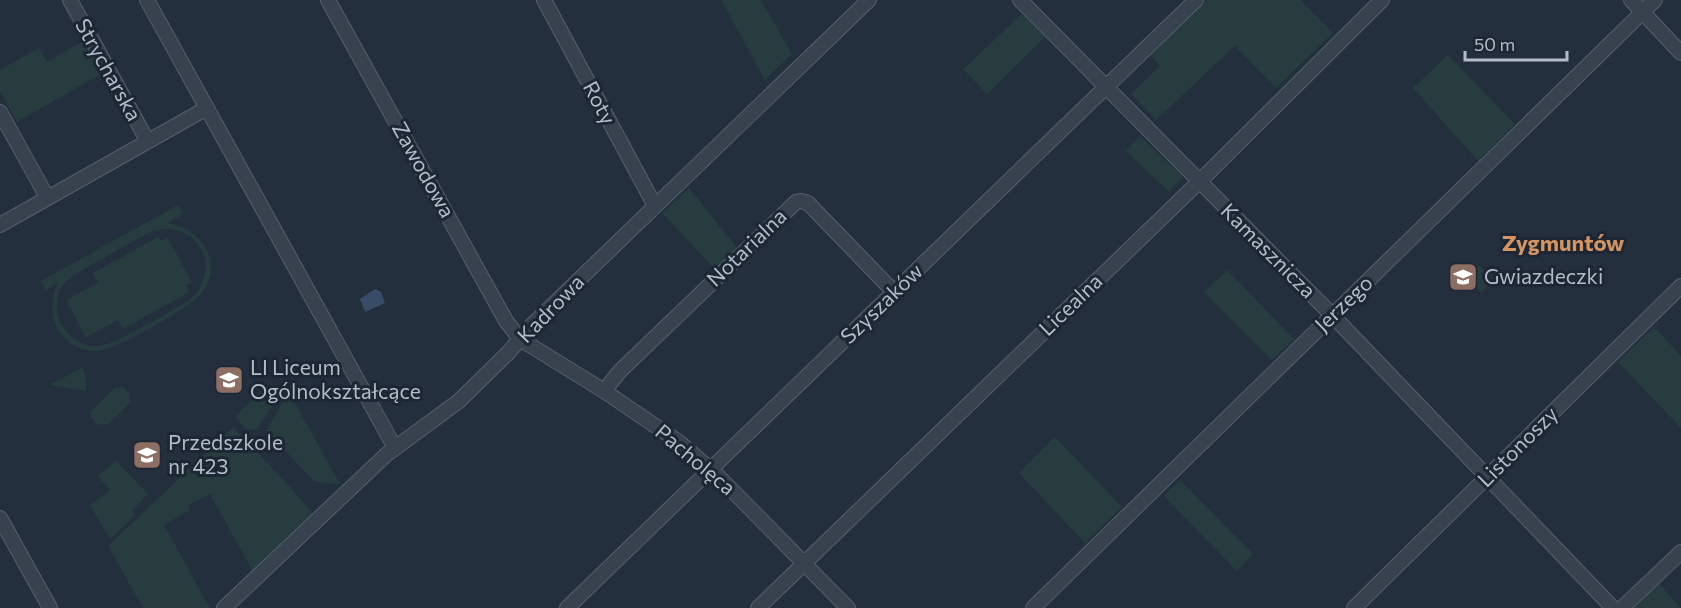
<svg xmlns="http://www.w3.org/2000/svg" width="1681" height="608" font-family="Commissioner,sans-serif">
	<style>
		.green { fill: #263c3f; fill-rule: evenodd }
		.water { fill: #394c67 }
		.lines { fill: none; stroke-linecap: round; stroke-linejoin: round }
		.street-casing { stroke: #565f6c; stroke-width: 16 }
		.street { stroke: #38414e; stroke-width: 14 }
		.labels { text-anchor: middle; stroke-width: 6; stroke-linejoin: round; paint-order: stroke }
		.street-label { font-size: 21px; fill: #b4bcc9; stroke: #1d2633 }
		.poi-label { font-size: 21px; fill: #b4bcc9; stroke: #1d2633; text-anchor: start }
		.neighbourhood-label { font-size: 22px; font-weight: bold; fill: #d59563; stroke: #1d2633 }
	</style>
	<rect width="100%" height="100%" fill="#242f3e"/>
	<g class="green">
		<polygon points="721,0 761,0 792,54 765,80"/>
		<polygon points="1207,0 1300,0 1333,33 1276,88 1235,46 1156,120 1131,94 1160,66 1150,55"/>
		<polygon points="1022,14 1045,37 987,94 963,69"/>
		<polygon points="83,41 101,74 17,122 0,91 0,70 39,48 47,62"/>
		<polygon points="1448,55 1515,124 1478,161 1413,88"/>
		<polygon points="1140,136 1183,177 1169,192 1126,151"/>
		<polygon points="689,188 737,248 715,269 662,213"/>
		<path d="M178,205L183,214L167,223C201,228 225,262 202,293C192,307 115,350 98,351C83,352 68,345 59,331C49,316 51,299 58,283L46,290L41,281ZM165,229C183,229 198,238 204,256C208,269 204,284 195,295C185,305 125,337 111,343C105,345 98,346 93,346C67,343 49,315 60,291C63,284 69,279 75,274L152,231Z"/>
		<polygon points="158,237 161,241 168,238 192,282 186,285 190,292 123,329 118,320 86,337 66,300 98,283 93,273"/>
		<polygon points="1479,265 1494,280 1481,292 1466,277"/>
		<polygon points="1227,270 1294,339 1272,360 1204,292"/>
		<polygon points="1654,327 1681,356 1681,428 1618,362"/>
		<polygon points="83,367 86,379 86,391 50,385 51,382 54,383"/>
		<polygon points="123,387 130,394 130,403 108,424 105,425 96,424 91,417 91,411 115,388"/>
		<polygon points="266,389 273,395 272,407 256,430 246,429 237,419 236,416 261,391"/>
		<polygon points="286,396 288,398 291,396 340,484 315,482 266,431"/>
		<polygon points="233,427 291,488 314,515 253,572 210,494 188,505 190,510 164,525 210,608 143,608 108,546"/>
		<polygon points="1055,437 1122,507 1085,543 1019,473"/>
		<polygon points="116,461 148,494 132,511 135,516 110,539 90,505 110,490 98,476"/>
		<polygon points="1180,480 1253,554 1237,571 1164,496"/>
		<polygon points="1659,584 1681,608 1633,608"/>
	</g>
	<polygon class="water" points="375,289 381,292 385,303 365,312 360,299"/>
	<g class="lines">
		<g class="street-casing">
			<g id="street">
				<polyline points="70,0 147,140"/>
				<polyline points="147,0 395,448"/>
				<polyline points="328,0 506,321 520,339 604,391 679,442 717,475 848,608"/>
				<polyline points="544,0 655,206"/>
				<polyline points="1020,0 1333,316 1613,608"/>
				<polyline points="1631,0 1681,53"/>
				<polyline points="0,112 47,197"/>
				<polyline points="0,225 207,108"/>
				<polyline points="604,391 620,371 796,202 802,201 808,203 894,292"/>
				<polyline points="0,518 50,608"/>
				<polyline points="224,608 387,454 459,401 509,352 533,324 869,0"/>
				<polyline points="567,608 1196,0"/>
				<polyline points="758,608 1204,177 1382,0"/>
				<polyline points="1033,608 1655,0"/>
				<polyline points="1354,608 1681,286"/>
				<polyline points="1622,608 1681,552"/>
			</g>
		</g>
		<use href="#street" class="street"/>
	</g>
	<defs>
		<g id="school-square" transform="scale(1.5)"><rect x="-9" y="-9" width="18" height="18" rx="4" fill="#8d6e63" stroke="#1d2633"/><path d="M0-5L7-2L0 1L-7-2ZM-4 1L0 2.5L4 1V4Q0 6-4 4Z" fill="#fff"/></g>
	</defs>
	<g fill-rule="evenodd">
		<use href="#school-square" x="1463" y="277"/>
		<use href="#school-square" x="229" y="380"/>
		<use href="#school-square" x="147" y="455"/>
	</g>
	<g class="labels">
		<g class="street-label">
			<text transform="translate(108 70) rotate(61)" y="7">Strycharska</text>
			<text transform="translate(599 103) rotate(62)" y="7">Roty</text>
			<text transform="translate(423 170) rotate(61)" y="7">Zawodowa</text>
			<text transform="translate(747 248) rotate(-44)" y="7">Notarialna</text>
			<text transform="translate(1268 251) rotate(45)" y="7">Kamasznicza</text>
			<text transform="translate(882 304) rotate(-44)" y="7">Szyszaków</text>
			<text transform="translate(1344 304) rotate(-44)" y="7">Jerzego</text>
			<text transform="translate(1071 305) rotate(-44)" y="7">Licealna</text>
			<text transform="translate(551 309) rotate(-46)" y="7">Kadrowa</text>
			<text transform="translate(1518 447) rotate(-45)" y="7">Listonoszy</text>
			<text transform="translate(695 460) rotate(40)" y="7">Pacholęca</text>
		</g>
		<g class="poi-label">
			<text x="1484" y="284">Gwiazdeczki</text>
			<text x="250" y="375">LI Liceum<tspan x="250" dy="24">Ogólnokształcące</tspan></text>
			<text x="168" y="450">Przedszkole<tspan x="168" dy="24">nr 423</tspan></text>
		</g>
		<g class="neighbourhood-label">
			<text x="1563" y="251">Zygmuntów</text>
		</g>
	</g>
	<path d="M1465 51v9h102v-9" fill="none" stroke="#b4bcc9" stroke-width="3"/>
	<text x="1474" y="51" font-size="18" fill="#b4bcc9" stroke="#1d2633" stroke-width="4.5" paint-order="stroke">50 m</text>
</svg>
